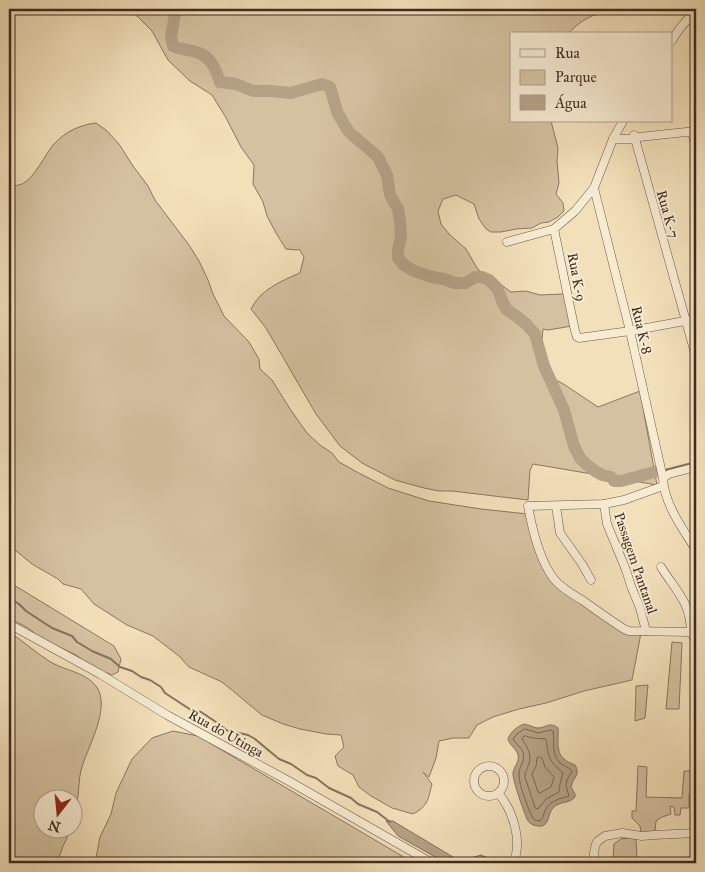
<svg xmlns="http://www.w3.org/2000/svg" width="705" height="872" font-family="'IM FELL Great Primer',serif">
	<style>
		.green { fill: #d4c1a0; stroke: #8a7660 }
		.water { fill: #b5a286; stroke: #86725d }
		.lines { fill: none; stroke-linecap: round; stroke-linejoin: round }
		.shore { stroke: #7a6653; stroke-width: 1 }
		.stream { stroke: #86725d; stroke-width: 2 }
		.river { stroke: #b5a286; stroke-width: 12 }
		.street-casing { stroke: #6c5846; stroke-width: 9 }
		.street { stroke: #f7ebd2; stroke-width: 8 }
		.labels { text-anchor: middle; stroke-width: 4; stroke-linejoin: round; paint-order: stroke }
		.street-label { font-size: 14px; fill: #402b20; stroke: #f7ebd2 }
	</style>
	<rect width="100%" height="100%" fill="#f2e0ba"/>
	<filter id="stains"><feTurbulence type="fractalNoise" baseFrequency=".004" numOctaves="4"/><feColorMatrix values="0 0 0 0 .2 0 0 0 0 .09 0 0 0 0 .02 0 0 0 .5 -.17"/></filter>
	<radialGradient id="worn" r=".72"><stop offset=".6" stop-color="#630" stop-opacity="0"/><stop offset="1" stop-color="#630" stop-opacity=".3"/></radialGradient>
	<g class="green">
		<path d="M128,9H606C600,13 594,15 588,18C580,22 573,28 568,34H511V121H551L558,148L557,161L559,183L556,194L563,203L564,211L558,217L549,222L541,223L532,228L516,229L501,232H491L486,229L479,219L474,204L456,195L443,199L438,211L441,224L449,234L466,249L477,268L484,275L492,277L500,284L511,292L526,291L540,295L564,294L572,326L548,330L543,329L541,351L542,363L549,381L556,380L565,385L598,407L640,391L657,485L533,464L530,470L528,500L452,491H439L424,488L395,480L362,463L340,446L316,414L266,328L251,309C260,290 281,281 300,273L304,257L299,249L298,250L286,249L276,233L267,216L263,202L253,184L254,165L241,147L225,116L212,95L190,81L168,60L152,31L138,17Z"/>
		<path d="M96,123L106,130L119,144L133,166L148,186L155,200L189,245L199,261L208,280L213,294L224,316L249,342L259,359L260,369L272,380L290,409L307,433L320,445L332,453L339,462L355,471L388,488L429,501L481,509L528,514L555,581L623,630L641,633L632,680L584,691L546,703L519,709L493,717L477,725L469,738H453L439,741L436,758L429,777L423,772L432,784C428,800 428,806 413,814L392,808L371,796L359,787L353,775L338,766L335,756L344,747L341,735L326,734L300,729L283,724L262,715L222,682L189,667L179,656L153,636L127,625L94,604L81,589L63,584L58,579L32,564L9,545V172L12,174L14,186C17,185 20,185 22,184C35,178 45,154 54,144C66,131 80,125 96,123Z"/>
		<polygon points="9,582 114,646 121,659 118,672 112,675 93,668 76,655 57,646 48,644 28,628 9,618"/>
		<path d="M9,632C23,641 35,652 49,661C64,671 84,671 96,686C112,707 87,748 81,770C79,778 79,788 78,796C77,806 74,816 73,826L72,800H42V830H71L63,846L57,863H9Z"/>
		<polygon points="672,642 682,643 679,709 666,709"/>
		<polygon points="648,685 645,718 635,721 636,686"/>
		<polygon points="173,731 198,736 414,863 95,863 100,837 111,814 116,793 132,759 152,738"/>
		<polygon points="638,766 647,767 646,797 682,798 684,771 696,771 696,789 689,794 689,808 681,808 680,815 675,815 674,807 670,806 671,814 662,817 656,821 655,832 641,833 640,826 632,818 632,811 636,811"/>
		<polygon points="629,838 636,839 637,858 662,861 662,863 613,863 614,844 621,839"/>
	</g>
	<g class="water">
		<path d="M524,724C529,725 533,727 537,728C547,728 549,721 558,728C559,738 555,752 564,759C567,762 571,763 575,765C581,775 573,777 571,787L575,794V797C569,804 560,801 554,807C548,812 550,821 544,825C541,827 537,826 533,825C530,823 529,823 527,819C524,812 513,781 513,774C513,767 520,762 518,755C517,749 510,746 508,739C511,731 517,727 524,724Z"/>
		<polygon points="386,821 393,821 458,860 464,860 481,855 500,863 446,863 398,836"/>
	</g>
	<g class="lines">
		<g class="shore">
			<path d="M525,729L538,733L550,730L553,731C555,741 551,753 559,762C563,766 569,767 572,771L567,780L566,786L569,796C560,799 551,800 546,809C543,814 544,817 540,821L535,820L532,817C528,807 519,785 519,775C518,767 526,761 523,752C521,747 516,744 513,739L517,734Z"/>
			<path d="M526,736L532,738L546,739C549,758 548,760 563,773L560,784L559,792L546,799L538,809L535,808L525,777C525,771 527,769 529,764C532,754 527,747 522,739L523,737Z"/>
			<polygon points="540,757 542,758 545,767 554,777 551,787 540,793 538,792 532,774 536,766 537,758"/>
		</g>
		<g class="stream">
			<polyline points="665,470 696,462"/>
			<polyline points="9,598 19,604 26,611 52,628 72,636 77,642 92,651 111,659 120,667 132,671 141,677 150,680 161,687 165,693 191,710 201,712 219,724 226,730 248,735 255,739 279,759 291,764 307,775 316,778 329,788 351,798 358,804 377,812 390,822"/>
		</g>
		<path class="river" d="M176,9L171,37L173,46C179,49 182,49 188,50C209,53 214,64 220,82L236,84L253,91H270L291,93L322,84L330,87L338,114L349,132L378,157L387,175L390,195L398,209L400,221L401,236L398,250V258L404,265L414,271L432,277L444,279L455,283H465L475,277H482L489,280L497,288L503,303L507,310L515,315L526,324L535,334L544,366L564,410L574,446L580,458L587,465L595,471L602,475L611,477L614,481H621L658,471"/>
		<g class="street-casing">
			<g id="street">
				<path d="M671,42C678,30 685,20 696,12"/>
				<polyline points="692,132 696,149"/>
				<polyline points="634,135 696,357"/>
				<polyline points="613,139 634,139 639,137 696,131"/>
				<path d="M594,188L630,331L663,478C664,504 683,529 696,550"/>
				<polyline points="554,229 575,331 577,337 579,338 630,331 696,319"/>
				<polyline points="507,242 554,229 575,211 594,188 613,139 623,121"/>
				<polyline points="663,478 669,474 696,467"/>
				<path d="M663,486L624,500L604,504L528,506C532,528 540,561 554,579C561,588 572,594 582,600C596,610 610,620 624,629L629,631L691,632L696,643"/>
				<polyline points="604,504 607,524 626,570 631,586 640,608 646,631"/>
				<polyline points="556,506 560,533 582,564 591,580"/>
				<path d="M661,567C676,591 690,601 691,632"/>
				<polyline points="9,624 100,674 167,715 287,780 432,863"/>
				<circle cx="489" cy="781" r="15"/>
				<path d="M498,793C513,810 523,842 513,863"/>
				<polyline points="594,863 594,852 596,844 598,841 605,836 622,833 642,836 654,835 696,833"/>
			</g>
		</g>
		<use href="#street" class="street"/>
	</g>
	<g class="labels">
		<g class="street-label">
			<text transform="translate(668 214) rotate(74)" y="5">Rua K-7</text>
			<text transform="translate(577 277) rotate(79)" y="5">Rua K-9</text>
			<text transform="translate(642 330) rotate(77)" y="5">Rua K-8</text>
			<text transform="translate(636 563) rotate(71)" y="5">Passagem Pantanal</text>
			<text transform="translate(226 733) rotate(29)" y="5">Rua do Utinga</text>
		</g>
	</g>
	<rect width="705" height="872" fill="none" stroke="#f2e0ba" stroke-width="30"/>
	<rect x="10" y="10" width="685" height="852" fill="none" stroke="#402b20" stroke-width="2.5"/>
	<rect x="15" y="15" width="675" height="842" fill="none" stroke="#402b20"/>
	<rect x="510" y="32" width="162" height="90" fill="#f7ebd2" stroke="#ae9e8b"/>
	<rect x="520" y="49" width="25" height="8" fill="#f7ebd2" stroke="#ae9e8b"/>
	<text x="555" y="58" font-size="15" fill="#402b20">Rua</text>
	<rect x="520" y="70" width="25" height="15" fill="#d4c1a0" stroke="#ae9e8b"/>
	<text x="555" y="82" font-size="15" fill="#402b20">Parque</text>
	<rect x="520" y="95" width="25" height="15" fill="#b5a286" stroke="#ae9e8b"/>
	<text x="555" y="108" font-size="15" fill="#402b20">Água</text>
	<g transform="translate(58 814) rotate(196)"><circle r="24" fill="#f7ebd2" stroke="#ae9e8b"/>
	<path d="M0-4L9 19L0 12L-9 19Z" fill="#8f2418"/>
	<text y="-8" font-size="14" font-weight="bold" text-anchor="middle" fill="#402b20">N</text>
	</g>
	<rect width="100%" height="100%" filter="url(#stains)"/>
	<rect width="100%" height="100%" fill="url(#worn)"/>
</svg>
